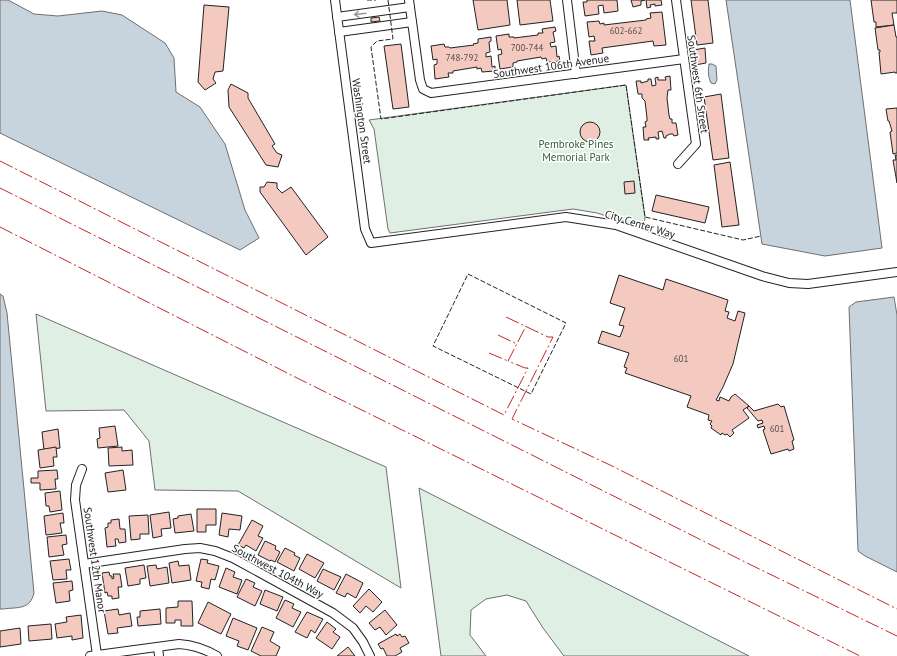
<svg xmlns="http://www.w3.org/2000/svg" width="897" height="656" font-family="'PT Sans',sans-serif">
	<style>
		.green { fill: #e0efe3; stroke: #6f6f6f }
		.water { fill: #c7d3dd; stroke: #6f6f6f }
		.building { fill: #f3c9c0; stroke: #222 }
		.lines { fill: none; stroke-linecap: round; stroke-linejoin: round }
		.minor-casing { stroke: #222; stroke-width: 10 }
		.minor { stroke: #fff; stroke-width: 8 }
		.fence { stroke: #222; stroke-width: 1; stroke-dasharray: 5 2; stroke-linecap: butt }
		.power { stroke: #c62828; stroke-width: 1; stroke-dasharray: 14 3 2 3; stroke-linecap: butt }
		.oneway { stroke: #9c9c9c }
		.labels { text-anchor: middle; stroke-width: 3; stroke-linejoin: round; paint-order: stroke }
		.number-label { font-size: 9px; fill: #564c4a }
		.street-label { font-size: 11px; fill: #222; stroke: #fff }
		.park-label { font-size: 11px; fill: #2f5e38; stroke: #fff }
	</style>
	<rect width="100%" height="100%" fill="#fff"/>
	<g class="green">
		<polygon points="626,85 645,217 644,228 597,213 573,209 390,233 388,229 374,129 369,120"/>
		<polygon points="36,314 386,467 401,588 238,491 155,490 149,441 124,410 46,411"/>
		<polygon points="419,488 749,656 564,656 543,628 526,601 507,595 486,599 471,610 470,635 486,656 441,656"/>
	</g>
	<g class="water">
		<polygon points="0,0 8,0 34,14 58,16 102,11 122,15 165,43 174,58 176,92 200,107 225,144 245,210 259,238 240,250 0,133"/>
		<polygon points="726,0 850,0 882,248 825,256 762,244"/>
		<path d="M709,64H712L716,66L717,80L715,84L711,83C708,77 708,71 709,64Z"/>
		<path d="M0,294L3,296L7,313L34,593C30,610 18,607 3,609H0Z"/>
		<polygon points="894,297 897,315 897,572 865,556 858,551 849,307 856,302"/>
	</g>
	<g class="building">
		<polygon points="473,0 507,0 510,25 478,30"/>
		<polygon points="517,0 550,0 553,21 520,25"/>
		<polygon points="587,0 617,0 618,11 604,13 603,5 598,6 599,14 585,16 583,2 587,2"/>
		<polygon points="631,0 645,0 641,1 641,5 633,7"/>
		<polygon points="646,0 661,0 662,5 655,6 655,4 650,5 651,7 647,8"/>
		<polygon points="691,0 708,0 713,43 697,45"/>
		<polygon points="871,0 897,0 897,13 892,13 894,25 876,27 876,22 874,22"/>
		<polygon points="204,5 229,7 223,71 215,72 213,79 216,83 205,90 198,82"/>
		<polygon points="662,12 666,45 654,46 653,41 602,48 603,53 591,55 589,41 595,41 594,36 589,37 587,22 599,21 600,24 604,23 604,25 646,20 646,19 651,18 650,13"/>
		<polygon points="379,17 380,21 371,22 371,18"/>
		<polygon points="894,25 896,37 897,37 897,73 895,73 895,72 881,74 879,52 880,52 880,50 878,50 875,28"/>
		<polygon points="555,27 556,31 553,32 555,42 550,43 551,47 556,46 557,57 559,56 560,61 547,62 546,58 542,59 541,57 517,61 517,62 513,63 513,67 500,69 498,55 502,54 501,49 498,50 496,36 509,34 509,37 514,37 514,38 538,35 538,33 543,33 542,29"/>
		<polygon points="491,37 491,41 489,42 490,52 486,53 486,57 491,56 492,67 495,66 495,71 482,72 481,68 477,69 477,67 453,71 453,73 448,73 449,77 435,79 434,65 437,64 437,59 433,60 431,46 444,44 445,47 449,47 450,48 474,45 473,44 478,43 478,39"/>
		<polygon points="401,44 409,107 393,109 384,46"/>
		<polygon points="705,48 706,63 695,65 693,50"/>
		<polygon points="670,76 671,90 668,90 667,98 669,115 670,119 672,119 672,123 676,123 678,135 674,136 673,134 670,134 666,136 666,138 664,138 662,131 658,132 659,139 656,139 656,137 648,138 649,140 644,140 643,127 646,127 645,122 647,121 647,118 645,101 642,98 642,94 638,94 636,81 641,81 641,83 648,81 648,79 651,79 652,86 656,85 655,78 658,77 658,80 666,80 665,77"/>
		<polygon points="231,84 248,93 248,98 275,144 272,146 277,153 282,155 278,167 266,165 229,107 228,90"/>
		<polygon points="721,94 729,158 713,160 704,97"/>
		<polygon points="897,108 897,153 893,154 890,132 892,131 889,121 888,121 886,109"/>
		<circle cx="590" cy="132" r="10"/>
		<polygon points="895,155 897,155 897,183 893,160 896,160"/>
		<polygon points="730,162 739,225 722,227 714,165"/>
		<polygon points="634,181 635,193 625,194 624,182"/>
		<polygon points="267,182 277,183 277,188 282,193 291,187 328,237 306,255 260,192 260,187 264,187"/>
		<polygon points="656,195 709,207 705,223 652,211"/>
		<polygon points="619,275 663,290 666,279 728,300 725,311 729,312 727,318 735,321 738,311 745,313 733,364 723,387 716,400 719,401 720,397 729,401 731,397 735,394 749,406 743,410 749,418 732,430 734,433 730,437 727,434 725,435 722,433 721,435 711,428 712,426 710,424 712,421 708,420 709,415 687,407 691,396 625,373 627,368 624,367 629,353 598,343 602,331 620,337 624,326 619,325 625,308 610,303"/>
		<polygon points="778,404 781,407 784,406 794,440 792,441 794,449 789,451 788,449 771,454 763,430 765,429 764,426 758,428 757,425 763,423 762,420 758,421 747,408 749,406 754,411"/>
		<polygon points="115,426 118,446 98,448 97,439 100,438 99,428"/>
		<polygon points="58,429 60,448 44,450 42,432"/>
		<polygon points="56,447 57,457 53,457 54,466 40,468 38,450"/>
		<polygon points="122,447 122,451 132,450 133,465 109,466 108,448"/>
		<polygon points="57,470 58,479 55,479 56,489 40,490 40,483 31,483 31,478 38,478 38,471"/>
		<polygon points="123,470 126,490 108,492 105,473"/>
		<polygon points="60,491 62,510 50,512 49,506 46,506 45,493"/>
		<polygon points="197,509 216,509 216,525 206,525 206,532 197,532"/>
		<polygon points="169,512 171,528 161,529 162,536 153,538 150,515"/>
		<polygon points="63,513 64,523 60,523 62,533 46,535 44,516"/>
		<polygon points="222,513 242,516 240,530 229,529 228,537 219,535"/>
		<polygon points="191,514 194,531 175,533 173,519 178,518 178,516"/>
		<polygon points="148,515 149,534 140,534 140,539 131,540 129,516"/>
		<polygon points="119,519 120,529 125,529 126,542 119,543 118,539 115,539 116,546 107,547 105,528 108,527 108,523 111,523 111,520"/>
		<polygon points="252,520 263,526 258,536 263,538 256,551 246,545 244,548 238,545"/>
		<polygon points="66,535 67,544 62,545 64,555 49,557 47,537"/>
		<polygon points="265,541 276,546 275,549 280,552 275,562 271,560 270,561 258,555"/>
		<polygon points="285,548 295,553 294,555 300,558 294,571 277,562"/>
		<polygon points="307,554 324,563 315,578 299,569"/>
		<polygon points="69,559 71,570 66,570 67,579 53,580 50,561"/>
		<polygon points="201,559 208,560 207,563 219,566 215,580 211,579 209,589 201,587 202,582 196,581"/>
		<polygon points="178,561 179,566 189,565 191,580 172,583 169,563"/>
		<polygon points="144,565 146,578 140,579 140,584 128,586 125,568"/>
		<polygon points="156,565 157,569 167,567 169,583 150,586 147,566"/>
		<polygon points="226,568 235,572 233,577 242,580 237,594 219,587"/>
		<polygon points="323,569 341,577 334,590 317,581"/>
		<polygon points="109,572 110,576 112,576 112,579 114,578 113,574 120,574 122,587 118,587 119,598 112,599 112,596 108,596 107,592 105,593 102,573"/>
		<polygon points="346,574 363,583 356,598 347,593 345,597 336,593"/>
		<polygon points="246,579 255,583 253,587 262,591 255,606 237,597"/>
		<polygon points="72,581 73,590 69,591 70,601 56,603 53,583"/>
		<polygon points="369,589 382,602 373,612 366,606 360,613 353,606"/>
		<polygon points="265,590 283,597 277,611 260,604"/>
		<polygon points="285,600 294,604 292,608 301,612 293,627 276,618"/>
		<polygon points="178,601 192,601 193,626 181,626 181,620 175,620 175,623 166,623 166,608 178,607"/>
		<polygon points="208,602 231,614 221,634 198,623"/>
		<polygon points="118,609 119,615 130,613 132,626 117,628 118,633 108,634 104,611"/>
		<polygon points="160,609 161,624 138,626 137,617 140,617 140,611"/>
		<polygon points="385,610 397,625 386,635 380,627 375,630 369,623"/>
		<polygon points="307,612 323,619 315,633 311,630 307,638 295,632"/>
		<polygon points="81,615 83,638 72,640 72,636 57,638 55,624 67,622 66,617"/>
		<polygon points="233,618 257,628 248,650 237,646 239,641 226,636"/>
		<polygon points="327,622 336,629 333,632 340,637 332,649 316,638"/>
		<polygon points="51,624 52,639 29,641 28,626"/>
		<polygon points="262,627 274,632 270,641 280,647 276,656 261,656 251,651"/>
		<polygon points="20,628 21,644 0,647 0,631"/>
		<polygon points="396,634 397,636 400,634 402,637 405,636 409,643 400,648 402,652 395,656 387,656 383,648 381,649 378,644"/>
		<polygon points="348,647 355,656 337,656"/>
	</g>
	<g class="lines">
		<g class="minor-casing">
			<g id="minor">
				<polyline points="335,0 365,229 371,243 566,217 616,225 762,276 789,283 808,284 897,272"/>
				<polyline points="409,0 420,80 423,89 431,93 684,59"/>
				<polyline points="567,0 576,74"/>
				<polyline points="676,0 696,144 678,164"/>
				<polyline points="337,17 410,7"/>
				<polyline points="339,32 412,22"/>
				<polyline points="82,469 76,485 75,500 97,655"/>
				<polyline points="84,564 185,549 200,548 215,551 233,558 333,613 353,628 363,642 370,656"/>
				<polyline points="158,647 159,656"/>
				<path d="M90,656L179,644C193,645 205,649 217,656"/>
			</g>
		</g>
		<use href="#minor" class="minor"/>
		<g class="fence">
			<polyline points="367,0 376,0"/>
			<polyline points="388,0 393,39 377,41 371,47 381,119 626,85 645,217 743,240 761,236"/>
			<polygon points="468,274 566,323 531,394 433,346"/>
		</g>
		<g class="power">
			<polyline points="0,161 504,415 528,368 525,368 508,361 526,326"/>
			<polyline points="0,188 747,563 897,636"/>
			<polyline points="0,227 299,379 860,656"/>
			<polyline points="506,317 548,337 553,337 512,419 610,465 897,609"/>
			<polyline points="498,335 517,344"/>
			<polyline points="489,353 508,361"/>
		</g>
	</g>
	<defs><path id="oneway-shaft" d="M-6 0H5M1.5-3L5.5 0L1.5 3" fill="none" stroke-width="1.6" stroke-linecap="round" stroke-linejoin="round"/></defs>
	<use class="oneway" href="#oneway-shaft" transform="translate(360 14) rotate(173)"/>
	<g class="labels">
		<g class="number-label">
			<text x="626" y="34">602-662</text>
			<text x="527" y="51">700-744</text>
			<text x="462" y="61">748-792</text>
			<text x="681" y="362">601</text>
			<text x="777" y="432">601</text>
		</g>
		<g class="street-label">
			<text transform="translate(551 66) rotate(-8)" y="4">Southwest 106th Avenue</text>
			<text transform="translate(698 84) rotate(82)" y="4">Southwest 6th Street</text>
			<text transform="translate(362 121) rotate(82)" y="4">Washington Street</text>
			<text transform="translate(640 224) rotate(17)" y="4">City Center Way</text>
			<text transform="translate(95 560) rotate(82)" y="4">Southwest 12th Manor</text>
			<text transform="translate(278 571) rotate(28)" y="4">Southwest 104th Way</text>
		</g>
		<g class="park-label">
			<text x="576" y="148">Pembroke Pines<tspan x="576" dy="13">Memorial Park</tspan></text>
		</g>
	</g>
</svg>
